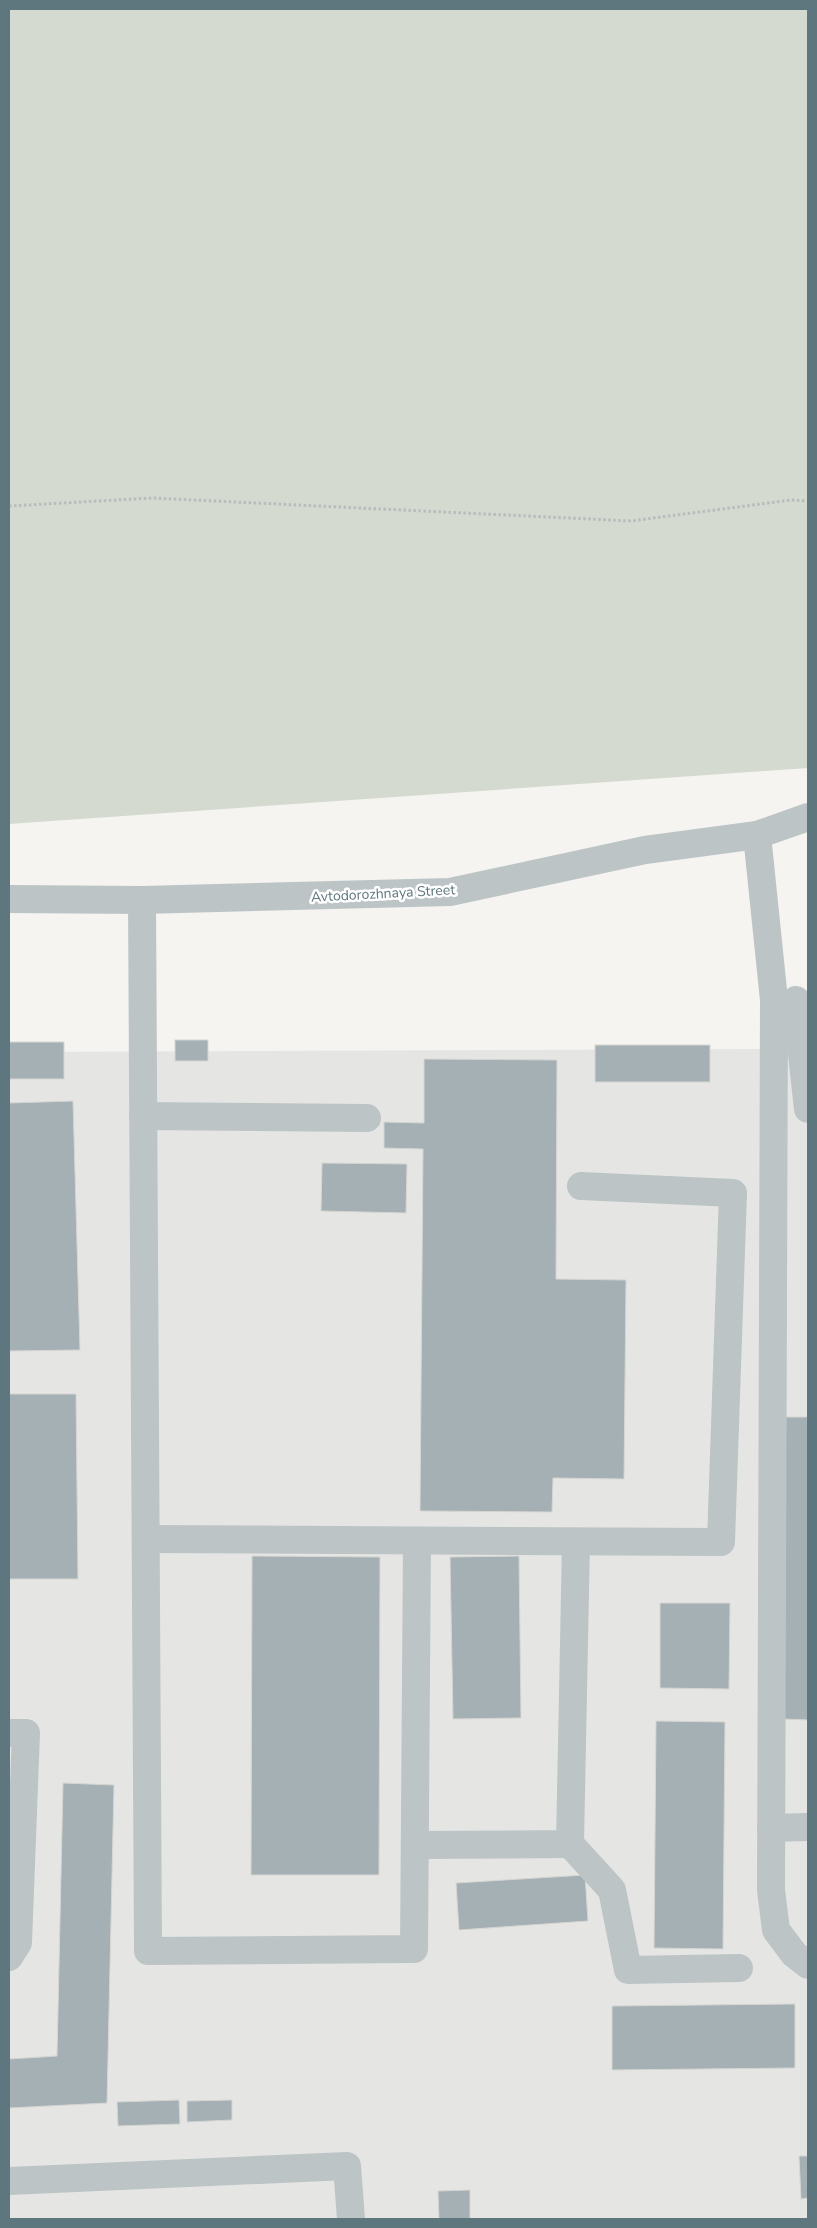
<svg xmlns="http://www.w3.org/2000/svg" width="817" height="2228" font-family="'Nunito Sans',sans-serif">
	<style>
		.built { fill: #e5e6e4 }
		.green { fill: #d5dad0 }
		.building { fill: #a4b0b3; stroke: #d6d5d3 }
		.lines { fill: none; stroke-linecap: round; stroke-linejoin: round }
		.path { stroke: #b7bcbd; stroke-width: 3; stroke-dasharray: 2.5 2.5; stroke-linecap: butt }
		.minor { stroke: #bdc4c6; stroke-width: 28 }
		.labels { text-anchor: middle; stroke-width: 5; stroke-linejoin: round; paint-order: stroke }
		.street-label { font-size: 14px; fill: #5e767d; stroke: #fff }
	</style>
	<rect width="100%" height="100%" fill="#f5f4f1"/>
	<polygon class="built" points="808,1034 808,2219 9,2219 9,1052 764,1049"/>
	<polygon class="green" points="9,9 808,9 808,768 9,824"/>
	<g class="building">
		<rect x="175" y="1040" width="33" height="21"/>
		<rect x="9" y="1042" width="55" height="37"/>
		<rect x="595" y="1045" width="115" height="37"/>
		<polygon points="424,1059 557,1060 556,1279 626,1280 624,1479 553,1478 552,1512 420,1511 423,1149 384,1148 384,1122 424,1123"/>
		<polygon points="73,1101 80,1350 9,1351 9,1103"/>
		<polygon points="322,1163 407,1164 406,1213 321,1211"/>
		<polygon points="9,1394 76,1394 78,1579 9,1579"/>
		<polygon points="785,1417 808,1417 808,1720 783,1719"/>
		<polygon points="252,1556 380,1557 379,1875 251,1875"/>
		<polygon points="519,1556 521,1718 453,1719 450,1557"/>
		<polygon points="660,1603 730,1603 729,1689 660,1688"/>
		<polygon points="656,1721 725,1722 723,1949 654,1948"/>
		<polygon points="63,1783 114,1785 107,2103 9,2108 9,2059 57,2056"/>
		<polygon points="585,1875 588,1921 459,1930 456,1883"/>
		<polygon points="795,2004 795,2068 612,2070 612,2006"/>
		<polygon points="179,2100 180,2124 118,2126 117,2102"/>
		<polygon points="232,2100 232,2120 187,2122 187,2101"/>
		<polygon points="799,2156 808,2156 808,2198 801,2199"/>
		<polygon points="470,2190 470,2219 439,2219 438,2191"/>
	</g>
	<g class="lines">
		<polyline class="path" points="9,506 152,498 631,521 791,500 808,501"/>
		<g class="minor">
			<polyline points="757,835 774,1000 771,1890 776,1930 794,1954 808,1965"/>
			<polyline points="9,899 142,900 450,892 645,850 757,835 808,817"/>
			<polyline points="142,900 148,1951 414,1949 417,1541"/>
			<polyline points="796,1000 808,1109"/>
			<polyline points="143,1116 367,1118"/>
			<polyline points="146,1539 721,1542 733,1193 581,1186"/>
			<polyline points="9,1733 26,1733 18,1943 9,1957"/>
			<polyline points="771,1828 808,1827"/>
			<polyline points="570,1844 612,1890 628,1970 739,1968"/>
			<polyline points="415,1845 570,1844 576,1542"/>
			<polyline points="9,2181 347,2166 351,2219"/>
		</g>
	</g>
	<g class="labels">
		<g class="street-label">
			<text transform="translate(383 893) rotate(-3)" y="5">Avtodorozhnaya Street</text>
		</g>
	</g>
	<rect width="817" height="2228" fill="none" stroke="#5e767d" stroke-width="20"/>
</svg>
